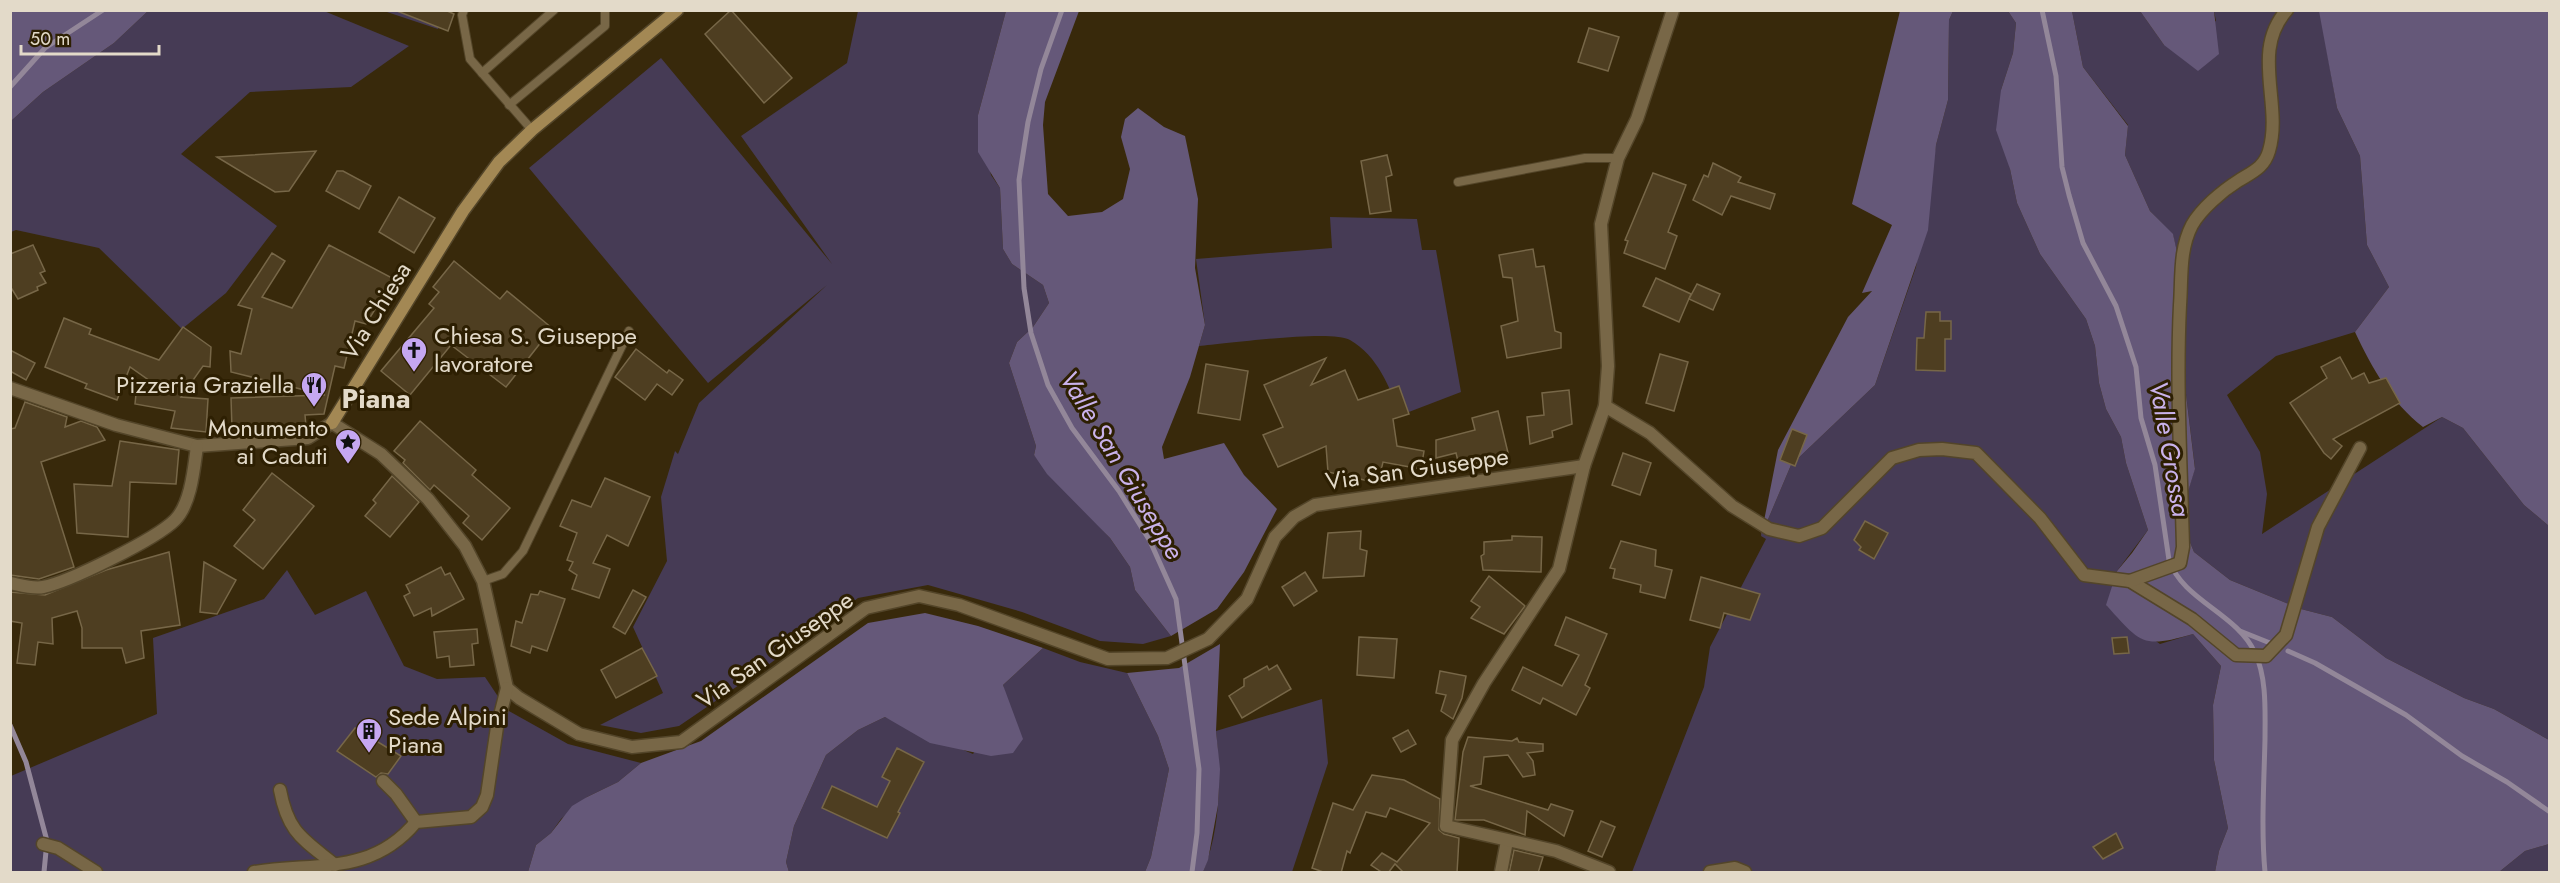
<svg xmlns="http://www.w3.org/2000/svg" width="2560" height="883" font-family="Jost,sans-serif">
	<style>
		.green { fill: #463b55 }
		.forest { fill: #655879 }
		.lines { fill: none; stroke-linecap: round; stroke-linejoin: round }
		.stream { stroke: #938799; stroke-width: 5 }
		.building { fill: #4e3e21; stroke: #776748; stroke-width: 1.5 }
		.lane-casing { stroke: #534529; stroke-width: 10 }
		.street-casing { stroke: #534529; stroke-width: 15 }
		.secondary-casing { stroke: #534529; stroke-width: 15 }
		.lane { stroke: #786747; stroke-width: 8 }
		.street { stroke: #786747; stroke-width: 12 }
		.secondary { stroke: #a38854; stroke-width: 12 }
		.labels { text-anchor: middle; stroke-width: 6; stroke-linejoin: round; paint-order: stroke }
		.street-label { font-size: 24px; fill: #e3dac9; stroke: #2d1f02 }
		.poi-label { font-size: 24px; fill: #e3dac9; stroke: #2d1f02; text-anchor: start }
		.water-label { font-size: 26px; font-style: italic; fill: #c9b2eb; stroke: #2d1f02 }
		.quarter-label { font-size: 27px; font-weight: bold; fill: #e3dac9; stroke: #2d1f02 }
	</style>
	<rect width="100%" height="100%" fill="#38290b"/>
	<g class="green">
		<polygon points="148,11 324,11 409,46 351,87 250,92 181,154 277,226 226,293 182,329 99,248 16,230 11,232 11,121 43,92 114,43"/>
		<polygon points="384,11 446,11 438,29"/>
		<polygon points="858,11 1006,11 978,115 991,175 1000,188 1003,249 1012,264 1043,285 1049,303 1033,327 1017,342 1009,363 1036,446 1034,455 1110,538 1130,567 1135,590 1171,636 1143,644 1100,641 1022,612 928,585 858,598 764,668 679,726 641,733 600,725 663,693 633,627 667,561 661,497 675,451 678,454 699,403 827,285 708,383 529,168 661,58 832,264 741,136 847,63"/>
		<polygon points="1953,11 2008,11 2016,23 2013,53 2001,90 2010,169 2017,203 2040,254 2086,319 2095,346 2099,383 2106,409 2121,437 2126,463 2148,530 2117,571 2107,606 2160,644 2193,634 2221,666 2213,705 2214,760 2228,828 2219,851 2215,872 1632,872 1704,687 1710,647 1766,539 1761,536 1791,465 1875,385 1916,267 1936,145 1948,100 1949,20"/>
		<polygon points="2072,11 2140,11 2164,45 2216,21 2214,11 2320,11 2337,108 2360,156 2367,245 2389,287 2355,332 2276,356 2227,395 2260,452 2267,494 2262,534 2442,417 2463,428 2524,505 2549,526 2549,740 2494,709 2464,698 2386,658 2332,617 2301,609 2230,580 2194,552 2180,518 2195,468 2181,353 2185,287 2173,235 2150,211 2125,155 2128,125 2083,67"/>
		<path d="M1330,217L1417,219L1422,250H1436L1461,392L1401,415C1389,387 1378,356 1350,340C1331,329 1226,344 1199,346L1205,325L1196,259L1332,248Z"/>
		<polygon points="287,570 315,615 366,591 404,666 437,679 485,677 507,710 568,744 641,763 618,782 587,797 561,819 551,833 536,845 528,872 11,872 11,776 157,714 153,638 264,599"/>
		<polygon points="1043,648 1080,662 1127,673 1158,736 1169,769 1151,857 1145,872 789,872 786,862 794,826 826,755 858,730 885,717 973,754 1008,705 1003,685"/>
		<path d="M1322,699L1328,763L1292,872H1203C1221,828 1221,778 1216,731Z"/>
		<polygon points="2549,844 2549,872 2499,872 2525,851"/>
	</g>
	<g class="forest">
		<polygon points="11,10 148,10 148,11 114,43 43,92 11,121"/>
		<polygon points="1006,11 1079,11 1045,102 1043,125 1048,194 1068,216 1102,212 1123,199 1130,169 1121,137 1125,119 1138,108 1164,127 1185,136 1198,199 1195,268 1205,325 1190,377 1162,447 1164,459 1224,443 1244,475 1277,509 1244,572 1217,609 1171,636 1135,590 1130,567 1110,538 1047,474 1034,455 1036,446 1009,363 1017,342 1033,327 1049,303 1043,285 1012,264 1003,249 1000,188 978,152 978,115"/>
		<polygon points="1900,11 1953,11 1949,20 1948,100 1936,145 1928,230 1875,385 1791,465 1761,536 1778,450 1848,317 1872,291 1862,293 1892,225 1852,204"/>
		<path d="M2008,11H2072L2083,67L2128,126L2125,155L2150,211L2173,234L2185,287L2186,323L2181,353L2195,469L2180,518L2194,552L2230,580L2301,609L2332,617L2386,658L2464,698L2494,709L2549,740V844L2525,851L2499,872H2215L2219,851L2228,828L2214,760L2213,705L2221,666L2193,634C2141,649 2141,643 2106,605L2117,571L2132,553L2148,530L2126,463L2121,437L2106,409L2099,383L2095,346L2086,319L2040,254L2017,203L2010,169L1996,130L2001,90L2013,53L2016,23Z"/>
		<polygon points="2140,11 2214,11 2219,54 2198,71 2164,45"/>
		<path d="M2319,11H2549V526L2524,505L2463,428L2442,417L2423,427C2391,402 2372,368 2355,332L2389,287L2367,245L2360,156L2337,108Z"/>
		<polygon points="925,613 978,626 1043,648 1003,685 1023,739 1013,753 991,756 930,743 885,717 858,730 826,755 794,826 786,862 789,872 528,872 536,845 551,833 572,806 587,797 618,782 641,763 701,741 868,623"/>
		<polygon points="1220,644 1216,731 1220,769 1218,805 1208,860 1203,872 1145,872 1151,857 1169,769 1158,736 1127,673 1179,668"/>
	</g>
	<g class="lines">
		<g class="stream">
			<polyline points="1062,10 1041,69 1028,122 1019,180 1024,288 1031,333 1048,385 1072,428 1119,491 1150,541 1176,599 1199,769 1197,833 1192,872"/>
			<path d="M2042,10L2056,76L2062,167L2069,195L2083,243L2116,306L2136,367L2141,418L2155,465L2169,560C2183,601 2237,613 2255,653C2267,678 2265,712 2265,739C2264,783 2261,829 2265,872"/>
			<polyline points="10,87 45,48 103,10"/>
			<polyline points="2240,631 2275,645"/>
			<polyline points="2288,651 2315,663 2406,715 2462,756 2507,782 2550,812"/>
			<polyline points="10,725 26,762 47,841 44,872"/>
		</g>
	</g>
	<g class="building">
		<polygon points="445,10 454,14 448,31 397,11"/>
		<polygon points="731,10 792,78 764,103 705,34"/>
		<polygon points="1589,28 1619,37 1608,71 1578,62"/>
		<polygon points="316,151 289,191 275,192 217,157"/>
		<polygon points="1387,155 1392,175 1386,177 1391,211 1370,214 1361,161"/>
		<polygon points="1713,163 1741,177 1738,182 1775,194 1770,209 1731,196 1722,215 1693,200 1704,175 1708,177"/>
		<polygon points="337,171 343,171 371,186 359,209 326,191"/>
		<polygon points="1653,173 1686,185 1668,232 1677,236 1665,269 1624,253 1628,241 1625,240"/>
		<polygon points="399,197 435,218 414,253 379,232"/>
		<polygon points="33,245 45,271 40,273 46,283 37,287 38,290 18,299 10,286 10,254"/>
		<polygon points="329,245 394,279 366,324 355,321 344,368 335,366 324,414 305,415 306,426 232,429 231,398 325,395 231,372 230,351 241,354 252,309 238,305 272,253 285,261 262,297 292,308"/>
		<polygon points="1533,249 1536,267 1544,266 1555,331 1561,333 1561,348 1507,358 1501,326 1518,321 1512,278 1503,277 1499,255"/>
		<polygon points="454,261 500,299 507,291 552,328 506,387 451,345 410,395 381,371 434,308 429,304 439,292 433,287"/>
		<polygon points="1656,278 1691,294 1679,322 1643,306"/>
		<polygon points="1697,284 1720,294 1713,310 1689,299"/>
		<polygon points="1926,312 1940,312 1940,321 1951,321 1951,339 1945,339 1945,371 1916,370 1917,338 1924,338"/>
		<polygon points="64,318 91,329 89,334 159,360 183,327 211,347 210,367 203,366 181,397 208,399 206,432 171,428 175,411 135,404 136,394 151,395 157,386 130,367 117,400 85,388 87,384 45,367"/>
		<polygon points="636,349 667,373 669,370 683,380 672,395 657,384 645,400 615,377"/>
		<polygon points="10,350 35,363 26,380 10,371"/>
		<polygon points="1660,354 1688,362 1674,411 1646,403"/>
		<polygon points="2340,357 2352,379 2364,373 2369,383 2386,378 2400,403 2333,439 2342,446 2331,459 2324,453 2290,403 2327,378 2321,367"/>
		<polygon points="1326,358 1311,385 1345,370 1358,400 1399,386 1409,414 1393,419 1397,446 1424,451 1421,469 1383,462 1378,483 1328,472 1326,446 1278,467 1263,435 1283,427 1264,385"/>
		<polygon points="1206,364 1248,371 1240,420 1198,413"/>
		<polygon points="1569,390 1572,424 1552,431 1553,437 1530,444 1527,417 1544,415 1542,393"/>
		<polygon points="25,402 67,417 65,427 81,421 97,427 105,440 41,462 74,567 39,579 10,575 10,429 15,428"/>
		<polygon points="1498,411 1509,457 1460,469 1456,453 1436,458 1436,440 1475,430 1472,418"/>
		<polygon points="420,421 476,470 472,475 510,508 482,540 463,523 469,516 434,485 430,490 403,463 405,460 394,451"/>
		<polygon points="1792,429 1807,435 1795,466 1780,460"/>
		<polygon points="120,441 179,450 176,484 130,482 128,537 77,533 74,484 112,486"/>
		<polygon points="1623,453 1651,463 1640,495 1612,485"/>
		<polygon points="272,473 314,506 263,569 234,546 255,520 243,510"/>
		<polygon points="392,476 419,502 390,537 365,516 376,503 373,500"/>
		<polygon points="605,478 650,497 628,546 607,535 593,563 610,569 599,598 572,589 577,575 569,570 573,562 567,560 577,533 560,526 572,500 591,507"/>
		<polygon points="1865,521 1888,533 1874,559 1859,550 1861,547 1854,540"/>
		<polygon points="1361,531 1360,549 1367,551 1364,576 1323,578 1328,533"/>
		<polygon points="1512,536 1542,537 1541,572 1483,570 1481,556 1484,554 1484,542 1512,540"/>
		<polygon points="1621,541 1656,550 1655,566 1672,570 1665,598 1640,592 1641,585 1613,578 1615,569 1610,568"/>
		<polygon points="169,552 180,625 141,631 144,658 126,663 122,648 82,648 82,628 77,611 52,618 53,644 38,642 35,665 17,663 22,623 10,621 10,592 45,595 106,570"/>
		<polygon points="204,562 236,580 217,614 200,612"/>
		<polygon points="441,567 445,575 450,573 464,599 432,616 431,608 414,616 404,596 410,593 406,585"/>
		<polygon points="1305,572 1317,591 1294,606 1282,587"/>
		<polygon points="1489,576 1525,606 1504,634 1471,618 1480,607 1471,601"/>
		<polygon points="1701,577 1760,594 1750,620 1724,613 1720,628 1690,620"/>
		<polygon points="633,590 646,597 625,634 613,627"/>
		<polygon points="540,591 565,599 547,651 532,646 530,653 511,646 516,621 522,623 531,594 538,595"/>
		<polygon points="1566,617 1607,634 1585,685 1590,688 1576,715 1543,698 1540,704 1512,690 1523,667 1562,686 1579,655 1555,645"/>
		<polygon points="477,629 478,643 472,644 474,665 450,667 449,656 437,658 434,632"/>
		<polygon points="1359,637 1397,639 1394,678 1357,675"/>
		<polygon points="2127,637 2129,653 2114,654 2112,638"/>
		<polygon points="642,648 657,676 616,698 601,670"/>
		<polygon points="1277,665 1291,689 1242,718 1229,696 1244,686 1244,679 1267,666 1269,670"/>
		<polygon points="1440,671 1466,676 1462,698 1453,719 1441,711 1446,695 1436,693"/>
		<polygon points="355,728 401,756 388,774 381,773 376,777 337,751"/>
		<polygon points="1408,730 1416,744 1401,752 1393,738"/>
		<polygon points="1468,737 1512,741 1517,738 1519,742 1543,744 1543,751 1527,753 1533,761 1535,775 1523,777 1508,755 1484,757 1481,784 1470,786 1548,810 1551,804 1573,811 1564,836 1527,811 1525,835 1484,820 1455,820 1463,752"/>
		<polygon points="897,748 924,762 898,812 900,813 887,838 822,808 832,786 877,807 890,781 882,777"/>
		<polygon points="1372,775 1404,780 1440,799 1439,830 1444,834 1459,838 1457,873 1404,873 1395,864 1388,873 1383,873 1371,865 1382,853 1397,862 1430,823 1390,808 1386,817 1366,812 1350,853 1347,851 1341,873 1326,873 1312,868 1333,803 1353,810"/>
		<polygon points="1601,821 1615,827 1602,857 1588,851"/>
		<polygon points="2116,833 2123,848 2103,859 2093,847"/>
		<polygon points="1514,850 1543,857 1538,873 1509,873"/>
	</g>
	<g class="lines">
		<g class="lane-casing">
			<g id="lane">
				<polyline points="464,10 462,15 470,59 532,130"/>
				<polyline points="482,73 554,10"/>
				<polyline points="509,105 605,26 605,10"/>
				<polyline points="1458,182 1585,158 1618,158"/>
				<polyline points="483,581 503,574 523,551 629,331"/>
			</g>
		</g>
		<g class="street-casing">
			<g id="street">
				<polyline points="10,388 116,425 197,446 308,438 332,423 381,454 428,499 465,546 483,581 507,688 519,698 579,734 632,747 681,742 866,608 919,596 959,605 1108,659 1167,658 1208,639 1247,599 1275,537 1294,517 1315,505 1584,466"/>
				<polyline points="1605,406 1650,433 1732,506 1769,529 1799,536 1822,528 1892,458 1919,450 1942,449 1976,453 2040,518 2084,575 2130,581 2192,619 2236,655 2266,656 2286,635 2318,527 2360,448"/>
				<path d="M2130,581L2180,563L2183,547C2181,466 2176,386 2180,305C2182,278 2179,250 2192,225C2201,209 2222,191 2238,181C2252,172 2264,168 2269,151C2283,104 2250,51 2287,10"/>
				<path d="M10,583C20,585 33,589 43,587C69,582 156,539 175,520C191,504 194,468 197,446"/>
				<polyline points="383,781 396,794 416,822"/>
				<path d="M280,790C288,833 303,839 335,865"/>
				<polyline points="43,844 58,848 96,872"/>
				<path d="M254,872C316,862 371,876 416,822L471,817L482,807L487,795L497,727L507,688"/>
				<polyline points="1501,872 1507,841"/>
				<polyline points="1609,872 1556,851 1446,826 1452,740 1484,683 1559,569 1584,466 1605,406 1608,366 1601,224 1618,158 1637,119 1673,10"/>
				<polyline points="1710,872 1735,868 1745,872"/>
			</g>
		</g>
		<g class="secondary-casing">
			<polyline id="secondary" points="332,423 463,211 499,162 532,130 677,10"/>
		</g>
		<use href="#lane" class="lane"/>
		<use href="#street" class="street"/>
		<use href="#secondary" class="secondary"/>
	</g>
	<defs>
		<g id="church-pin" transform="scale(1.35)"><path d="M0 17L-7.5 6A9.5 9.5 0 1 1 7.5 6Z" fill="#c5a7f1" stroke="#2d1f02"/><path d="M-1.2-6h2.4v3.5h3.3v2.4h-3.3V6h-2.4V-.1h-3.3v-2.4h3.3Z" fill="#111"/></g>
		<g id="restaurant-pin" transform="scale(1.35)"><path d="M0 17L-7.5 6A9.5 9.5 0 1 1 7.5 6Z" fill="#c5a7f1" stroke="#2d1f02"/><path d="M-5-6h1v4h1v-4h1v4h1v-4h1v5L-1.5 .5V6h-2V.5L-5-1ZM5-6V6H3V1.5H1.5Q1.5-4 5-6Z" fill="#111"/></g>
		<g id="sight-pin" transform="scale(1.35)"><path d="M0 17L-7.5 6A9.5 9.5 0 1 1 7.5 6Z" fill="#c5a7f1" stroke="#2d1f02"/><path d="M0-6L1.8-2.2L6-1.7L2.9 1.2L3.7 5.4L0 3.3L-3.7 5.4L-2.9 1.2L-6-1.7L-1.8-2.2Z" fill="#111"/></g>
		<g id="building-pin" transform="scale(1.35)"><path d="M0 17L-7.5 6A9.5 9.5 0 1 1 7.5 6Z" fill="#c5a7f1" stroke="#2d1f02"/><path d="M-4-6H4V6H1V3H-1V6H-4ZM-2.5-4.3h1.7v1.8h-1.7ZM.8-4.3h1.7v1.8H.8ZM-2.5-1h1.7V.8h-1.7ZM.8-1h1.7V.8H.8Z" fill="#111"/></g>
	</defs>
	<g fill-rule="evenodd">
		<use href="#church-pin" x="414" y="350"/>
		<use href="#restaurant-pin" x="314" y="385"/>
		<use href="#sight-pin" x="348" y="442"/>
		<use href="#building-pin" x="369" y="731"/>
	</g>
	<g class="labels">
		<g class="street-label">
			<text transform="translate(376 311) rotate(-58)" y="8">Via Chiesa</text>
			<text transform="translate(1417 469) rotate(-8)" y="8">Via San Giuseppe</text>
			<text transform="translate(775 650) rotate(-35)" y="8">Via San Giuseppe</text>
		</g>
		<g class="poi-label">
			<text x="434" y="344">Chiesa S. Giuseppe<tspan x="434" dy="28">lavoratore</tspan></text>
			<text x="294" y="393" text-anchor="end">Pizzeria Graziella</text>
			<text x="328" y="436" text-anchor="end">Monumento<tspan x="328" dy="28">ai Caduti</tspan></text>
			<text x="388" y="725">Sede Alpini<tspan x="388" dy="28">Piana</tspan></text>
		</g>
		<g class="water-label">
			<text transform="translate(2170 449) rotate(80)" y="9">Valle Grossa</text>
			<text transform="translate(1122 465) rotate(59)" y="9">Valle San Giuseppe</text>
		</g>
		<g class="quarter-label">
			<text x="376" y="408">Piana</text>
		</g>
	</g>
	<rect width="2560" height="883" fill="none" stroke="#e3dac9" stroke-width="24"/>
	<path d="M21 45v9h138v-9" fill="none" stroke="#e3dac9" stroke-width="3"/>
	<text x="30" y="45" font-size="18" fill="#e3dac9" stroke="#2d1f02" stroke-width="4.5" paint-order="stroke">50 m</text>
</svg>
